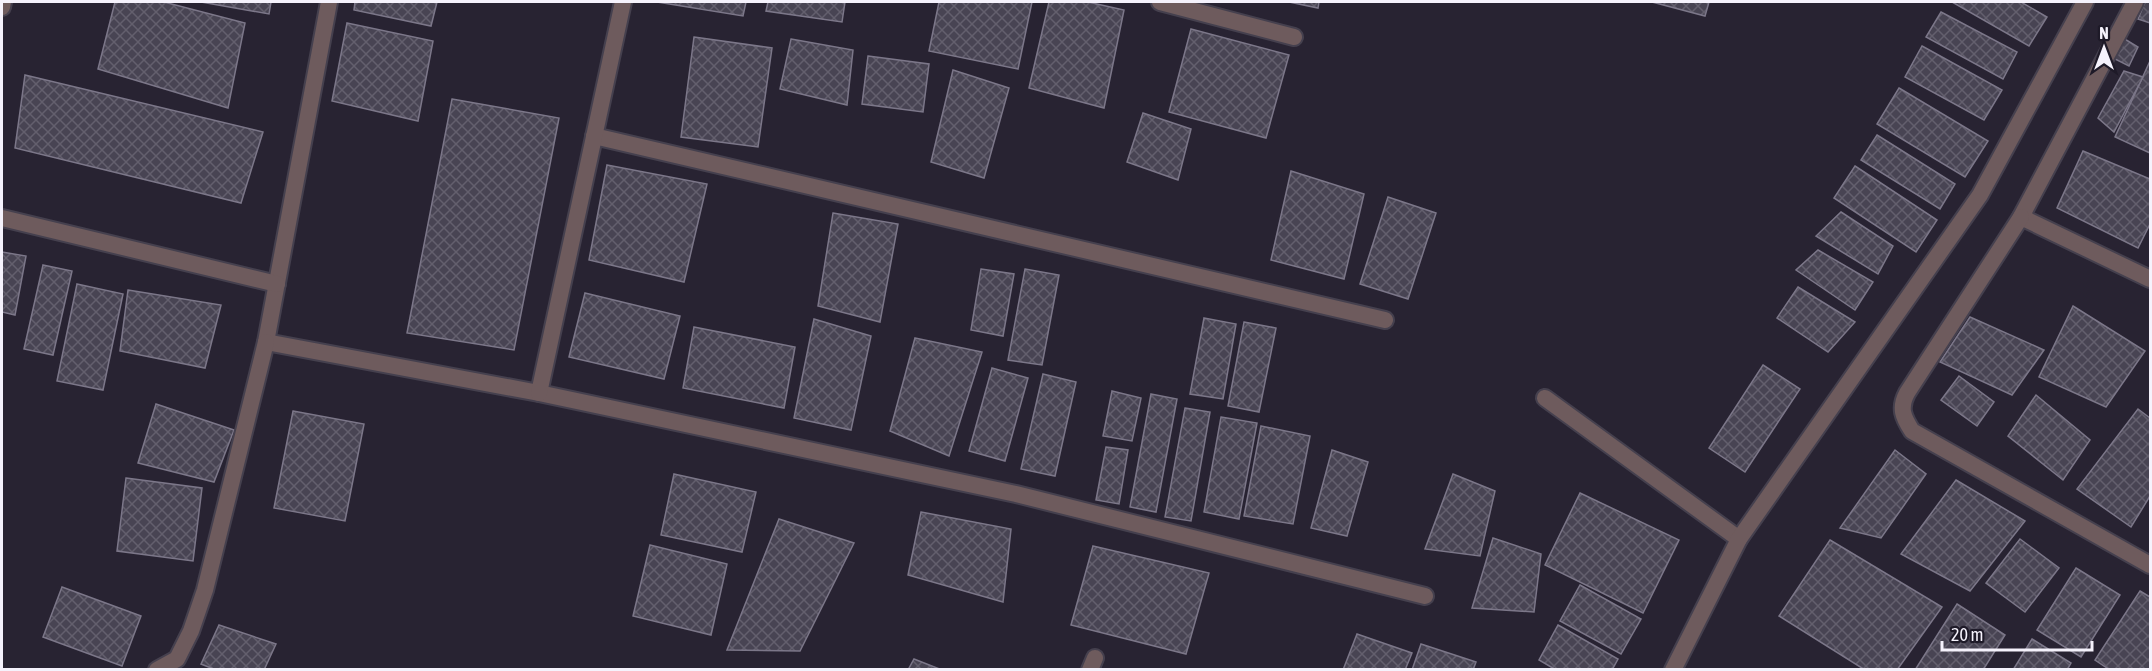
<svg xmlns="http://www.w3.org/2000/svg" width="2152" height="671" font-family="'Asap Condensed',sans-serif">
	<style>
		.building { fill: url(#building-cross-hatch); stroke: #7c7789; stroke-width: 1.5 }
		.lines { fill: none; stroke-linecap: round; stroke-linejoin: round }
		.minor-casing { stroke: #45404e; stroke-width: 20 }
		.minor { stroke: #6e5b5d; stroke-width: 16 }
	</style>
	<defs>
		<pattern id="building-cross-hatch" width="8" height="8" patternUnits="userSpaceOnUse" patternTransform="scale(1.5)"><rect width="8" height="8" fill="#484453"/><path d="M0 0l8 8M0 8l8-8" fill="none" stroke="#635f6d"/></pattern>
	</defs>
	<rect width="100%" height="100%" fill="#282332"/>
	<g class="building">
		<polygon points="115,2 164,2 245,23 228,108 98,69"/>
		<polygon points="201,2 271,2 269,14"/>
		<polygon points="355,2 437,2 431,26 354,10"/>
		<polygon points="657,2 746,2 743,16"/>
		<polygon points="768,2 845,2 842,22 766,11"/>
		<polygon points="939,2 1032,2 1018,69 929,51"/>
		<polygon points="1049,2 1088,2 1124,10 1104,108 1029,88"/>
		<polygon points="1289,2 1319,2 1318,8"/>
		<polygon points="1652,2 1709,2 1705,16"/>
		<polygon points="1952,2 2021,2 2047,17 2029,46"/>
		<polygon points="2145,2 2150,2 2150,23 2138,19"/>
		<polygon points="1941,12 2017,52 2003,79 1926,37"/>
		<polygon points="347,23 433,41 418,121 332,101"/>
		<polygon points="1191,29 1289,55 1266,138 1169,112"/>
		<polygon points="694,37 772,48 758,147 681,137"/>
		<polygon points="2123,38 2138,47 2129,66 2111,57"/>
		<polygon points="791,39 853,50 847,105 780,89"/>
		<polygon points="1922,46 2002,90 1984,120 1905,77"/>
		<polygon points="868,56 929,64 923,112 862,104"/>
		<polygon points="2150,61 2150,153 2115,137"/>
		<polygon points="953,70 1009,88 984,178 931,162"/>
		<polygon points="2124,71 2143,77 2114,132 2098,118"/>
		<polygon points="25,75 263,132 241,203 15,148"/>
		<polygon points="1899,88 1988,141 1965,177 1877,124"/>
		<polygon points="452,99 559,118 514,350 407,333"/>
		<polygon points="1143,113 1191,129 1178,180 1127,162"/>
		<polygon points="1877,135 1955,184 1940,209 1861,160"/>
		<polygon points="2083,151 2150,179 2150,224 2138,248 2057,208"/>
		<polygon points="607,165 707,184 684,282 589,260"/>
		<polygon points="1855,166 1937,220 1916,252 1834,198"/>
		<polygon points="1291,171 1364,194 1344,279 1271,260"/>
		<polygon points="1388,197 1436,213 1408,299 1360,284"/>
		<polygon points="1841,212 1893,246 1878,274 1816,236"/>
		<polygon points="833,213 898,224 880,322 818,306"/>
		<polygon points="1818,250 1873,282 1855,310 1796,270"/>
		<polygon points="2,252 26,256 15,315 2,312"/>
		<polygon points="43,265 72,271 53,355 24,349"/>
		<polygon points="981,269 1014,274 1003,336 971,330"/>
		<polygon points="1025,269 1059,275 1042,365 1008,360"/>
		<polygon points="77,284 123,294 103,390 57,381"/>
		<polygon points="1798,287 1855,322 1828,352 1777,318"/>
		<polygon points="128,290 221,305 205,368 120,351"/>
		<polygon points="585,293 680,316 664,379 569,357"/>
		<polygon points="2073,306 2145,351 2106,407 2039,377"/>
		<polygon points="1970,317 2044,350 2012,395 1940,362"/>
		<polygon points="1204,318 1236,324 1223,399 1190,394"/>
		<polygon points="814,319 871,336 851,430 794,418"/>
		<polygon points="1244,322 1276,328 1259,412 1228,406"/>
		<polygon points="694,327 795,347 784,408 683,388"/>
		<polygon points="915,338 982,352 949,456 890,431"/>
		<polygon points="1763,365 1800,389 1745,472 1709,448"/>
		<polygon points="992,368 1028,378 1005,461 969,451"/>
		<polygon points="1043,374 1076,382 1055,476 1021,469"/>
		<polygon points="1959,376 1994,402 1977,426 1941,400"/>
		<polygon points="1112,391 1141,398 1132,441 1103,436"/>
		<polygon points="1151,394 1177,399 1156,512 1130,507"/>
		<polygon points="2036,395 2090,440 2063,480 2008,436"/>
		<polygon points="156,404 234,430 214,482 138,463"/>
		<polygon points="1185,408 1210,412 1191,521 1165,517"/>
		<polygon points="2138,409 2150,418 2150,496 2131,527 2077,489"/>
		<polygon points="293,411 364,424 345,521 274,508"/>
		<polygon points="1221,417 1257,423 1239,519 1204,512"/>
		<polygon points="1261,426 1310,436 1293,524 1244,516"/>
		<polygon points="1106,447 1128,450 1119,504 1096,500"/>
		<polygon points="1332,450 1368,462 1347,536 1311,528"/>
		<polygon points="1895,450 1926,474 1881,538 1840,528"/>
		<polygon points="674,474 756,492 742,552 661,535"/>
		<polygon points="1453,474 1495,491 1480,556 1425,549"/>
		<polygon points="126,478 202,488 193,561 117,551"/>
		<polygon points="1956,480 2025,521 1970,591 1901,554"/>
		<polygon points="1580,493 1679,540 1643,613 1545,565"/>
		<polygon points="921,512 1011,529 1003,602 908,575"/>
		<polygon points="779,519 854,543 800,651 727,650"/>
		<polygon points="1493,538 1541,554 1534,612 1472,608"/>
		<polygon points="2020,539 2059,568 2025,612 1986,583"/>
		<polygon points="1830,540 1942,607 1897,670 1865,670 1779,616"/>
		<polygon points="650,545 727,564 711,635 633,616"/>
		<polygon points="1093,546 1209,573 1186,654 1071,625"/>
		<polygon points="2076,568 2120,595 2081,657 2037,630"/>
		<polygon points="1580,585 1641,619 1621,654 1560,621"/>
		<polygon points="62,587 141,616 122,666 43,637"/>
		<polygon points="2140,591 2150,597 2150,670 2110,670 2095,660"/>
		<polygon points="1957,604 2005,635 1983,670 1915,670"/>
		<polygon points="219,625 276,644 264,670 216,670 201,664"/>
		<polygon points="1558,625 1618,659 1612,670 1556,670 1539,660"/>
		<polygon points="1357,634 1412,653 1405,670 1343,670"/>
		<polygon points="2032,639 2071,663 2067,670 2013,670"/>
		<polygon points="1421,644 1476,662 1473,670 1412,670"/>
		<polygon points="914,659 942,670 908,670"/>
	</g>
	<g class="lines">
		<g class="minor-casing">
			<g id="minor">
				<polyline points="329,2 266,342 539,393 1016,494 1425,596"/>
				<polyline points="1160,2 1294,37"/>
				<polyline points="2135,2 2021,217 2150,279"/>
				<polyline points="2,7 3,2"/>
				<polyline points="594,136 1385,320"/>
				<path d="M2021,217L1907,393C1899,408 1903,417 1912,431L2150,565"/>
				<polyline points="2,218 277,284"/>
				<polyline points="539,393 623,2"/>
				<polyline points="1545,398 1739,539"/>
				<polyline points="157,670 177,659 191,631 205,590 266,342"/>
				<polyline points="1090,670 1095,658"/>
				<polyline points="1673,670 1739,539 1980,195 2085,2"/>
			</g>
		</g>
		<use href="#minor" class="minor"/>
	</g>
	<rect width="2152" height="671" fill="none" stroke="#f5f2fc" stroke-width="6"/>
	<g transform="translate(2104 48)" stroke="#1e1a28" stroke-width="4.5" paint-order="stroke">
	<path d="M0-4.5L10 22L0 15L-10 22Z" fill="#f5f2fc"/>
	<text y="-9" font-size="16" font-weight="bold" text-anchor="middle" fill="#f5f2fc">N</text>
	</g>
	<path d="M1942 641v9h150v-9" fill="none" stroke="#f5f2fc" stroke-width="3"/>
	<text x="1951" y="641" font-size="18" fill="#f5f2fc" stroke="#1e1a28" stroke-width="4.5" paint-order="stroke">20 m</text>
</svg>
